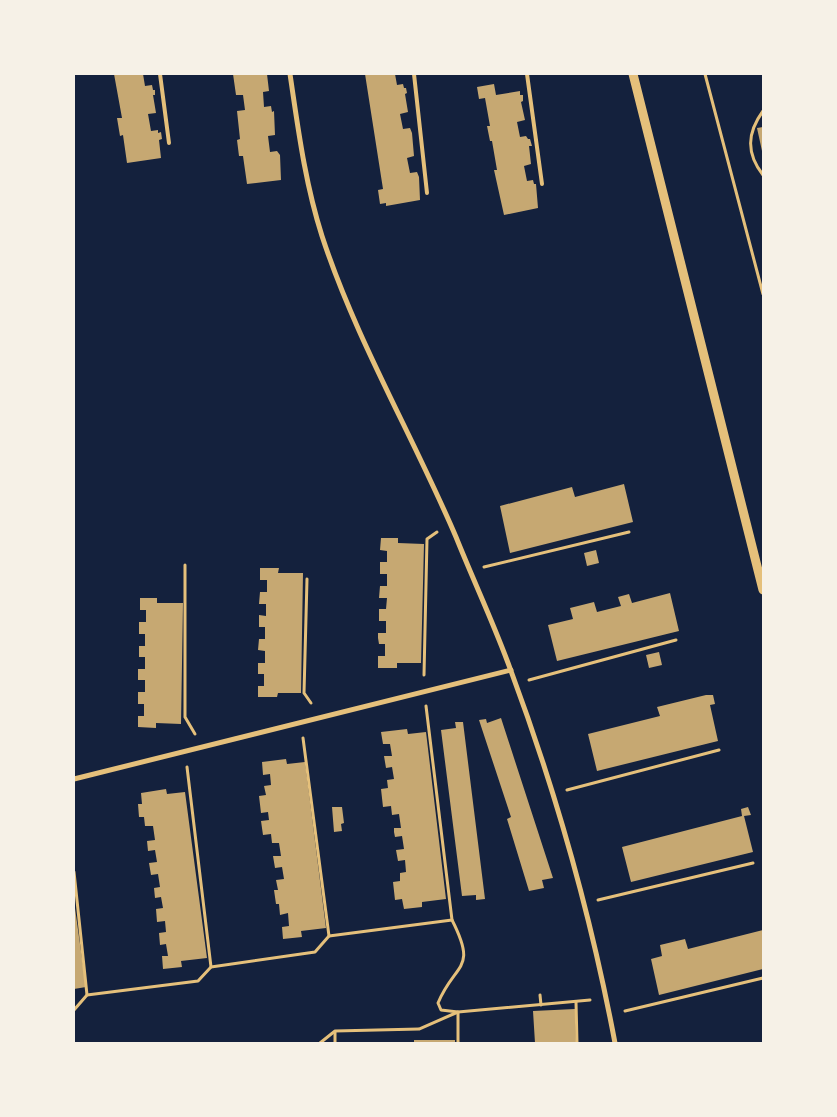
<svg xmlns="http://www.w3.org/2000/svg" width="837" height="1117" font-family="'PT Serif',serif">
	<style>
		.building { fill: #c6a872 }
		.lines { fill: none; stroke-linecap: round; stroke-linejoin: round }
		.path { stroke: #e5c07b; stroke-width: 3 }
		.service { stroke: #e5c07b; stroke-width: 4 }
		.minor { stroke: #e5c07b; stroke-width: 5 }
		.tertiary { stroke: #e5c07b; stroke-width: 9 }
	</style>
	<rect width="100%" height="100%" fill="#14213d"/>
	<g class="building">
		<polygon points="114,74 143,74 145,86 152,85 153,90 155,90 155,95 153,95 156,113 148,114 151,131 158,130 158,133 161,132 162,139 159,140 161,158 127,163 123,135 120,136 117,118 122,118"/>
		<polygon points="233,74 267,74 269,91 263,92 264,107 271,106 272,112 274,111 275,135 268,136 270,152 277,151 280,155 281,180 247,184 243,156 239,156 237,140 240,139 237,111 245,110 243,95 236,95"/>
		<polygon points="365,74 395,74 397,85 403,84 404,88 406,88 407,93 405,94 408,112 400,114 403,129 410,128 412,133 414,156 407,158 410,173 417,172 419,177 420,200 386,206 386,203 380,204 378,190 383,189"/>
		<polygon points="494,84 496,95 520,91 520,95 523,95 523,101 521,102 525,120 517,122 520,137 526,136 528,139 530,139 532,146 529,146 531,164 524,166 527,181 533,180 534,184 536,184 538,208 504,215 494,170 497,170 492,141 490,141 487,126 490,126 485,98 479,99 477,87"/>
		<polygon points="763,127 763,150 762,151 757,128"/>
		<polygon points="624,484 633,522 510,553 500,506 572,487 575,497"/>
		<polygon points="381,538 398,538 398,543 424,544 421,663 397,663 397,668 378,668 378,656 385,656 385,644 379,644 378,638 378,633 386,633 386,621 379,621 379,609 386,609 387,598 379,598 380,586 387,586 387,574 380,574 380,562 387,562 387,551 380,550"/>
		<polygon points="596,550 599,563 587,566 584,553"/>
		<polygon points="260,568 279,568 278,573 303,573 301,693 278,693 277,697 258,697 258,686 264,686 264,674 258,674 258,663 265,663 265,651 258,650 259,639 265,639 265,627 259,627 259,615 266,616 266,604 259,604 260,592 267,592 267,580 260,580"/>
		<polygon points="670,593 679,631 557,661 548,625 573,619 570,608 594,602 597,612 621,606 618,597 629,594 632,603"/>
		<polygon points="140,598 157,598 157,603 183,603 181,724 156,723 156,728 138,727 138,716 144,716 144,704 138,704 138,692 145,692 145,680 138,680 138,669 145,669 145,657 139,657 139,646 145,646 145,634 139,634 139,622 146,622 146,610 140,610"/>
		<polygon points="659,652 662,665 649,668 646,655"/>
		<polygon points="706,695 713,695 715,704 710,705 718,741 597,771 588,734 660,716 657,707"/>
		<polygon points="501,718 553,878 542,880 544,888 529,891 507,819 511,817 479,720 486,719 487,723"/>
		<polygon points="455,722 463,722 485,899 476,900 476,895 462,896 441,730 456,728"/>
		<polygon points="407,729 408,734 426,732 446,899 422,902 422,907 404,909 402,899 395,900 393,882 400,881 400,873 406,872 405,860 398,861 396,850 404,849 402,836 395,837 394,832 394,828 401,828 399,814 392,815 391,806 383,807 381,789 388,788 387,780 394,779 392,767 386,768 384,756 392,756 390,744 383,744 381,732"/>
		<polygon points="286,759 287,764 305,762 326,928 301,931 302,937 283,939 282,927 289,926 288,913 280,915 279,904 276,904 274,890 278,890 276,880 284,879 282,867 275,868 273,856 281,856 279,843 272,843 271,834 263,835 261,821 269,820 268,812 261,813 259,796 266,795 264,786 271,785 270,774 263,775 262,762"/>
		<polygon points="166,789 167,794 185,792 207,958 181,961 182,967 163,969 162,956 168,956 166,944 160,945 159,933 166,932 165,921 157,922 156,909 163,908 161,897 155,898 154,888 160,887 158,874 151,875 149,863 157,862 155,850 148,851 147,841 155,840 153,826 145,826 144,817 139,817 138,804 142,804 141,793"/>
		<polygon points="332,807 342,807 344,823 341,824 342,831 334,832"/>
		<polygon points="748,807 751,815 744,816 753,852 631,882 622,847 742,816 741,809"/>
		<polygon points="74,901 86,987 74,989"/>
		<polygon points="763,930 763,969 659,995 651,959 662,956 660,945 685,939 688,949"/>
		<polygon points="575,1009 576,1043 535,1043 533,1011"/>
		<rect x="414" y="1040" width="41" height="3"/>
	</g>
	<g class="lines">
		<g class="path">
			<polyline points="705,74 763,294"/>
			<path d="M763,111C747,133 746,153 763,175"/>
			<polyline points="185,565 185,717 195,734"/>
			<polyline points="484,567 629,532"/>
			<polyline points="307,579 304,693 311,703"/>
			<polyline points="424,675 427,539 437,532"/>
			<polyline points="529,680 676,640"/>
			<polyline points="426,706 452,920"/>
			<polyline points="303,738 329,936"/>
			<polyline points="187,767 211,967"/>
			<polyline points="567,790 719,750"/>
			<polyline points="74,872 87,995"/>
			<polyline points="598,900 753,863"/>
			<polyline points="540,995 541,1005"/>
			<polyline points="576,1002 577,1043"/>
			<path d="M74,1010L87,995L198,981L211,967L315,952L329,936L452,920C478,971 455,962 438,1003L441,1010L458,1012V1043"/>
			<polyline points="625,1011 763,978"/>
			<polyline points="335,1032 335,1043"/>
			<polyline points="320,1043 335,1031 419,1029 458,1012 590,1000"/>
		</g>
		<g class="service">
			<polyline points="160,74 169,143"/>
			<polyline points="414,74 427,193"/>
			<polyline points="527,74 542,184"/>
		</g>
		<g class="minor">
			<path d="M290,74C298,128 305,183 322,236C356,340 413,436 456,537C474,582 495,626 511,671C556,792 591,916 615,1043"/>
			<polyline points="74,779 511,670"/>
		</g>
		<polyline class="tertiary" points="633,74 763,590"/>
	</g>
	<rect width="837" height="1117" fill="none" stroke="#f6f1e7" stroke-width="150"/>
</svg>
